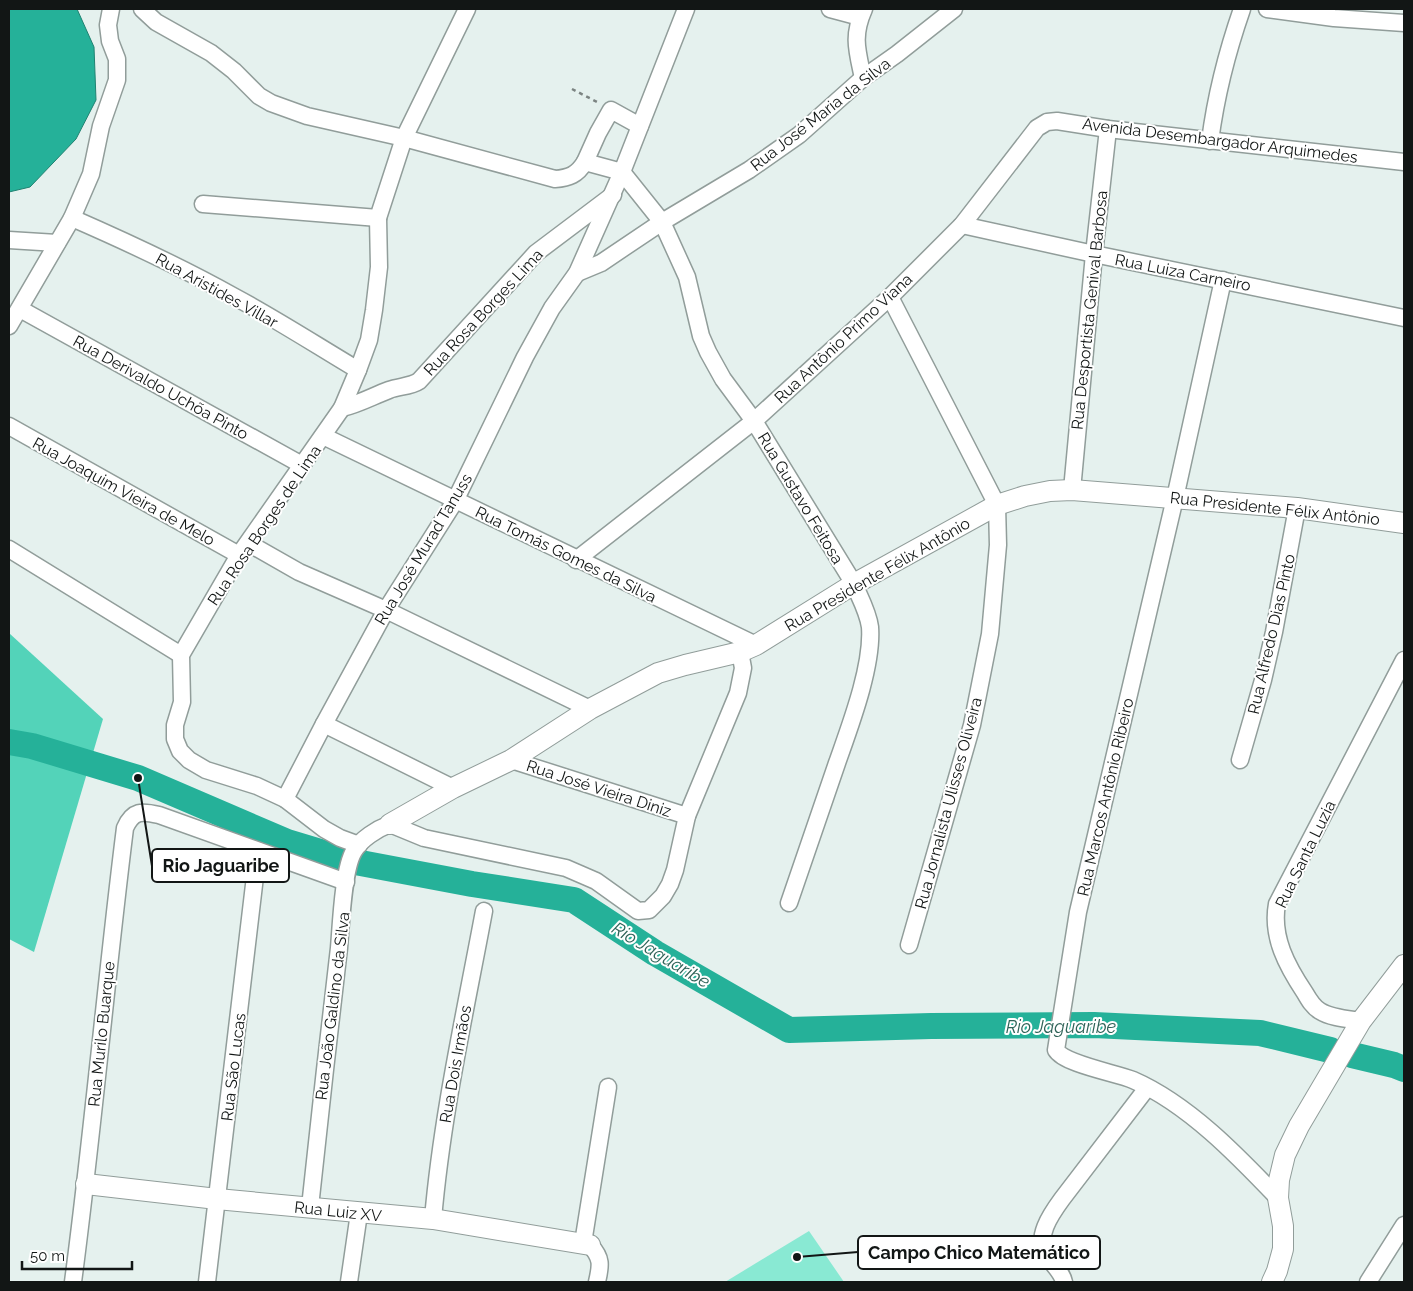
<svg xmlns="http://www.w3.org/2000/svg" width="1413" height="1291" font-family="Raleway,sans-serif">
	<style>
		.green { fill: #89e9d3 }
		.forest { fill: #53d3b9 }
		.water { fill: #25b199; stroke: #1f8271 }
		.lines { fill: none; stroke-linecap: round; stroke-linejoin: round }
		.river { stroke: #25b199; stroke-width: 26 }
		.minor-casing { stroke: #919d9a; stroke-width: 19 }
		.tertiary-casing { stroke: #919d9a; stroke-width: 22 }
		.path { stroke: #7c8482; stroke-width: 2.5; stroke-dasharray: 4 4; stroke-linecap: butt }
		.minor { stroke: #fff; stroke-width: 16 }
		.tertiary { stroke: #fff; stroke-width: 20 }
		.labels { text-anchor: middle; stroke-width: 4; stroke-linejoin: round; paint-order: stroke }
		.street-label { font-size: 16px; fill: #121615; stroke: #fff }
		.water-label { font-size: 18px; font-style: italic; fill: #2f6358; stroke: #fff }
		.leader { fill: none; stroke: #121615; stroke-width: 2 }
		.callout-dot { fill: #121615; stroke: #fff; stroke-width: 2 }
		.callout { fill: #fff; stroke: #121615; stroke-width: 2 }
		.callout-label { font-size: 18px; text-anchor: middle; font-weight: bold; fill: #121615 }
	</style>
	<rect width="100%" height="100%" fill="#e5f1ee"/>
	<polygon class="green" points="809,1231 844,1282 725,1282"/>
	<polygon class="forest" points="9,633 103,719 34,952 9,939"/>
	<polygon class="water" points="9,9 77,9 94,47 96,100 76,139 30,187 9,192"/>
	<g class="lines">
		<g class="river">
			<polyline points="9,742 32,746 138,778 287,842 350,861 472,884 574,900 655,953 789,1030 931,1026 1094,1025 1260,1033 1330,1050"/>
			<polyline points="1352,1055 1394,1065 1404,1069"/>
		</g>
		<g class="minor-casing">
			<g id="minor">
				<path d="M142,9L156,22L211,53L234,71L259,96L271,103L307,116L404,138L555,179C569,178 577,175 585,162L622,172L662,222L687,277L701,336L708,352L723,379L754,421L854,584C860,598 868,612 870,627C873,666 850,726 837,763C821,810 805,857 789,903"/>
				<polyline points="830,9 860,17"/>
				<polyline points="1267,9 1334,18 1404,23"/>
				<path d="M863,78C857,50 852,36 864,9"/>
				<path d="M1210,141C1216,95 1227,52 1242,9"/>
				<polyline points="585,162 598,133 611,110 640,126"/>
				<polyline points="203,204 378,218 404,138 467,9"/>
				<path d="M72,218C127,242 181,267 233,296C276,319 316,345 358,370"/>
				<polyline points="962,225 1094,254 1404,318"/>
				<polyline points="9,240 57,243"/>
				<polyline points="577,273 601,263 662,222 749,170 799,135 863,78 897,54 954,9"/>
				<path d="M1223,280L1175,498L1078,912L1056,1050C1064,1064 1116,1073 1133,1080C1188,1104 1237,1155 1278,1198"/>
				<polyline points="890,297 997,505 998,545 990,634 972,725 909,945"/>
				<polyline points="20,309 302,465"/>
				<polyline points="9,326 72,218 91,174 101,126 117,80 117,59 110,41 108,25 111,9"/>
				<path d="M342,408C359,404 373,396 389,390C399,386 410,387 419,381L536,253L613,195"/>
				<polyline points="9,426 239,555"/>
				<polyline points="323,436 756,645"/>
				<polyline points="1072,490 1094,254 1108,129"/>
				<polyline points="248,543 299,572 386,610 590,709"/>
				<polyline points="9,549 181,655"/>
				<polyline points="576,560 754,421 890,297 962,225 1037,128 1047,122 1057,121 1108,129 1404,162"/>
				<polyline points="324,724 453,788"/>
				<polyline points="511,760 687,816"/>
				<polyline points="1240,760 1263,680 1274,632 1297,508"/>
				<polyline points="285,799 324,724 386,610 455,501 525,357 552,308 577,273 622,172 686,9"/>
				<polyline points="359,845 340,838 324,829 285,799 257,786 206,770 189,760 180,751 175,739 175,725 182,702 181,655 239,555 342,408 358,370 369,340 374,310 379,267 378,218"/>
				<path d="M1361,1021C1348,1019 1331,1018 1320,1011C1313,1007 1309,1000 1305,993C1287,966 1271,937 1277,904L1404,660"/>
				<path d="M310,1207C319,1121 329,1034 339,948C341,925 343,869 354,851C361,839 377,829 390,824L424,838L566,868L596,881L638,911L649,910L663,896L670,884L675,870L687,816L738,693L743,668L740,652"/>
				<path d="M433,1219C442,1115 465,1013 484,911"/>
				<polyline points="583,1243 608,1087"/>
				<path d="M590,1245C602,1258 601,1265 597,1282"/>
				<path d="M73,1282C93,1131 106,979 125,828C133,810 142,811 159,815L346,882"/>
				<polyline points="207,1282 258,851"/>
				<polyline points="349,1282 359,1213"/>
				<path d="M1064,1282C1062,1272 1053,1265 1047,1256C1034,1238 1051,1214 1062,1199L1147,1088"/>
				<polyline points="1368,1282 1404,1225"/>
			</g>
		</g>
		<g class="tertiary-casing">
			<g id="tertiary">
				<polyline points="390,824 453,788 511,760 590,709 658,673 685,665 740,652 756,645 854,584 997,505 1025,496 1050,491 1072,490 1297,508 1404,523"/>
				<polyline points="86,1184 217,1199 433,1219 590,1245"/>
				<polyline points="1272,1282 1277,1271 1283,1249 1283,1226 1278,1198 1279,1180 1285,1155 1299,1126 1361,1021 1404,965"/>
			</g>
		</g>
		<polyline class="path" points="572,89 599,103"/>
		<use href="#minor" class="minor"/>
		<use href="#tertiary" class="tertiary"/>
	</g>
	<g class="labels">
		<g class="street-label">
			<text transform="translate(820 114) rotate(-38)" y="6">Rua José Maria da Silva</text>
			<text transform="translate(1220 140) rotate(7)" y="6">Avenida Desembargador Arquimedes</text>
			<text transform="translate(1183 272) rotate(11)" y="6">Rua Luiza Carneiro</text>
			<text transform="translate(217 290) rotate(29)" y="6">Rua Aristides Villar</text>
			<text transform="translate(1089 310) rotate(-84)" y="6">Rua Desportista Genival Barbosa</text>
			<text transform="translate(483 312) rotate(-47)" y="6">Rua Rosa Borges Lima</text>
			<text transform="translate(843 338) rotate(-43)" y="6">Rua Antônio Primo Viana</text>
			<text transform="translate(161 387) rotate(29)" y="6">Rua Derivaldo Uchõa Pinto</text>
			<text transform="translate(124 491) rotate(29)" y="6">Rua Joaquim Vieira de Melo</text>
			<text transform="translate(801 498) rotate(59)" y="6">Rua Gustavo Feitosa</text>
			<text transform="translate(1275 508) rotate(6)" y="6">Rua Presidente Félix Antônio</text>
			<text transform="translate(264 525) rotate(-56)" y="6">Rua Rosa Borges de Lima</text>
			<text transform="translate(423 549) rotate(-59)" y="6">Rua José Murad Tanuss</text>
			<text transform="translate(566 554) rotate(26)" y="6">Rua Tomás Gomes da Silva</text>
			<text transform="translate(877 574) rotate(-30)" y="6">Rua Presidente Félix Antônio</text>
			<text transform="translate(1271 634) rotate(-77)" y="6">Rua Alfredo Dias Pinto</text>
			<text transform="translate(599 788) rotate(18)" y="6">Rua José Vieira Diniz</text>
			<text transform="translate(1105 797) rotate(-77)" y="6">Rua Marcos Antônio Ribeiro</text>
			<text transform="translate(948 803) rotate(-75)" y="6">Rua Jornalista Ulisses Oliveira</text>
			<text transform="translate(1305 854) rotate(-64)" y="6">Rua Santa Luzia</text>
			<text transform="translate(332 1006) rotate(-83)" y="6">Rua João Galdino da Silva</text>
			<text transform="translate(101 1034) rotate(-84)" y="6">Rua Murilo Buarque</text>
			<text transform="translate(455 1064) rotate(-80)" y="6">Rua Dois Irmãos</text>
			<text transform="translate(233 1067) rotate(-83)" y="6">Rua São Lucas</text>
			<text transform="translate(338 1211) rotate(6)" y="6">Rua Luiz XV</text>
		</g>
		<g class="water-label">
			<text transform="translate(661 955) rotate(31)" y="6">Rio Jaguaribe</text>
			<text x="1061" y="1033">Rio Jaguaribe</text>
		</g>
	</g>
	<path class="leader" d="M138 778L152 866M797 1257L858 1252"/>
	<g class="callout-dot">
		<circle cx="138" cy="778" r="5"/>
		<circle cx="797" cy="1257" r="5"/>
	</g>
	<g class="callout">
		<rect x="152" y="849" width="137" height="33" rx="5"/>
		<rect x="858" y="1236" width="242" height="33" rx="5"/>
	</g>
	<g class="callout-label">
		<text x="221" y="872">Rio Jaguaribe</text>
		<text x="979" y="1259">Campo Chico Matemático</text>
	</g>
	<rect width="1413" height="1291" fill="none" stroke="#121615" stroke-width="20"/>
	<path d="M22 1261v8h110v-8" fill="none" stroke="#121615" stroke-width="2.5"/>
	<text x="30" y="1261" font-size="15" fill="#121615" stroke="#ffffff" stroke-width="4" paint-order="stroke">50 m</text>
</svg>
